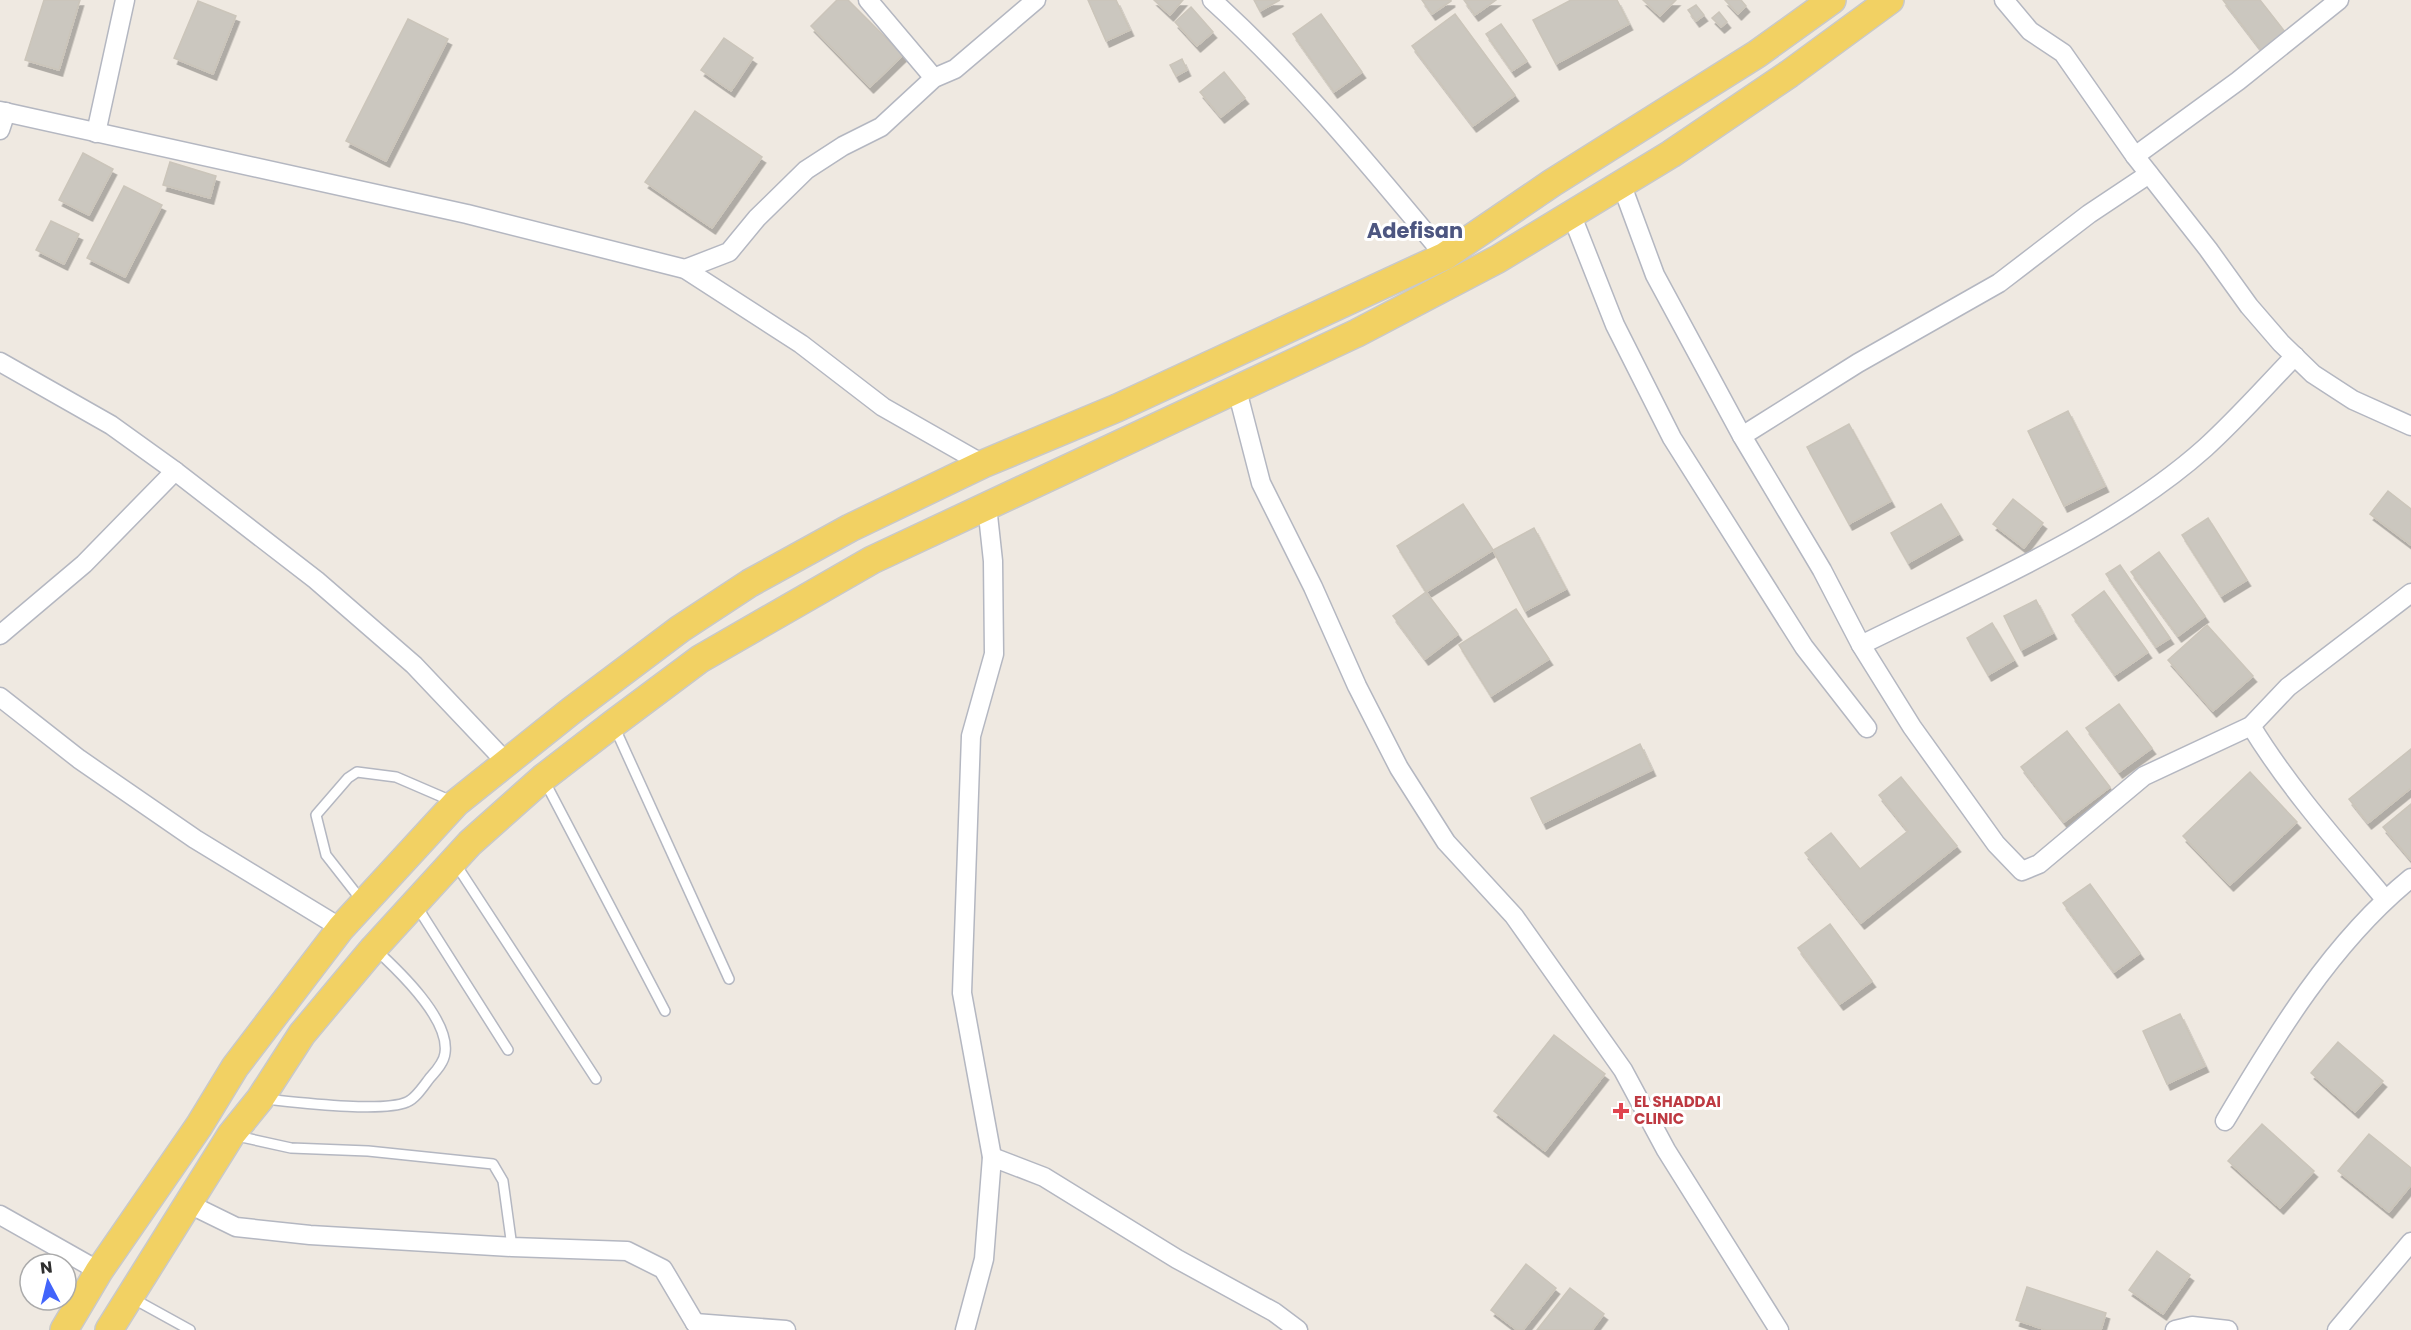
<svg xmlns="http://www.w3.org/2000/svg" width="2411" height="1330" font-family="Poppins,sans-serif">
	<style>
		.building { fill: #cbc7bf; stroke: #cbc5ba; stroke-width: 1.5; filter: url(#shadow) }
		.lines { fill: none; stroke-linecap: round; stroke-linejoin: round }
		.service-casing { stroke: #b4b7c1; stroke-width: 12 }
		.minor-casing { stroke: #b4b7c1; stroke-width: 21 }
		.primary-casing { stroke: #c9c9c9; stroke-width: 30 }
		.service { stroke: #fff; stroke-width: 9 }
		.minor { stroke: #fff; stroke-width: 18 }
		.primary { stroke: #f2d163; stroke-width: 27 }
		.health-dot { fill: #e0444e; stroke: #fff; stroke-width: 2 }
		.labels { text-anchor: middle; stroke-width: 6; stroke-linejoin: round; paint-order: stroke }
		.health-label { font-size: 15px; font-weight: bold; fill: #be3a42; stroke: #fff; text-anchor: start }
		.district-label { font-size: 21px; font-weight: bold; fill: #4d5680; stroke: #fff }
	</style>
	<defs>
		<filter id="shadow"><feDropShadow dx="3.5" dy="6" stdDeviation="0" flood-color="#0004"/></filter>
	</defs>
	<rect width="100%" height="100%" fill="#efe9e1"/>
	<g class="building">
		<polygon points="44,0 80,0 59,70 25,60"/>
		<polygon points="837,0 848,0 903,55 870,87 811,26"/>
		<polygon points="1088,0 1116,0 1130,30 1106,41"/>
		<polygon points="1154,0 1183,0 1170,15"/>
		<polygon points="1254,0 1280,0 1260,11"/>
		<polygon points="1422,0 1451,0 1451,1 1432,14"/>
		<polygon points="1464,0 1496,0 1475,15"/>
		<polygon points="1571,0 1617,0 1629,24 1556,64 1533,20"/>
		<polygon points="1643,0 1676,0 1660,16"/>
		<polygon points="1725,0 1741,0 1746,6 1738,14"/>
		<polygon points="2223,0 2260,0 2286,33 2262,51"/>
		<polygon points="198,1 236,16 213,74 174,58"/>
		<polygon points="1696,5 1704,15 1696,21 1688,10"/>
		<polygon points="1191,7 1213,32 1197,46 1175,22"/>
		<polygon points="1719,12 1727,22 1721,27 1712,18"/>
		<polygon points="1321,14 1362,72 1334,92 1293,34"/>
		<polygon points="1455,14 1515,95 1473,126 1412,46"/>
		<polygon points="408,19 448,39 386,161 346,141"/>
		<polygon points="1501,24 1527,61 1512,71 1486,34"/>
		<polygon points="724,38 753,58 731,91 701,70"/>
		<polygon points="1182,59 1187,70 1176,76 1170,65"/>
		<polygon points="1224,72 1245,98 1221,117 1200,92"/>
		<polygon points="695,111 762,157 712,228 645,182"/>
		<polygon points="83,153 113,169 89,215 59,200"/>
		<polygon points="170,162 216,176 210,198 163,185"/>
		<polygon points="124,186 162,205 125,277 87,258"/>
		<polygon points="51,221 79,234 64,264 36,250"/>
		<polygon points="2068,411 2105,486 2064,506 2028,431"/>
		<polygon points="1849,424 1891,501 1849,524 1807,447"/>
		<polygon points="2388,491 2411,509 2411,545 2370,514"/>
		<polygon points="2013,499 2043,523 2024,548 1993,524"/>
		<polygon points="1463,504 1493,550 1426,592 1397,546"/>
		<polygon points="1941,504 1959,534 1908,563 1891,533"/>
		<polygon points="2208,518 2247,580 2221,596 2182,535"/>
		<polygon points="1534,528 1566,589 1525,611 1493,550"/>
		<polygon points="2159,552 2205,616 2178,636 2131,572"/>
		<polygon points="2120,565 2170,638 2156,647 2106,574"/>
		<polygon points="2104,591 2148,652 2115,675 2072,615"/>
		<polygon points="1426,592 1458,634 1425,659 1393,616"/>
		<polygon points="2036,600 2053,633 2021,650 2004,616"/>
		<polygon points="1516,609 1549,659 1491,696 1459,645"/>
		<polygon points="1992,623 2014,660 1988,675 1967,638"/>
		<polygon points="2207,625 2253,676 2213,711 2168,660"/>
		<polygon points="2119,704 2152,748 2119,772 2086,728"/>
		<polygon points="2067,731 2110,787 2064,822 2021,767"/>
		<polygon points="1640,744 1652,770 1543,823 1531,798"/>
		<polygon points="2411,749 2411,788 2368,823 2349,799"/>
		<polygon points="2250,772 2297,822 2230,885 2183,836"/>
		<polygon points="1901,777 1957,846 1861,923 1805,853 1831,833 1860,869 1908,831 1879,795"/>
		<polygon points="2411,804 2411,860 2383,827"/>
		<polygon points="2090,884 2140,953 2114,972 2063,903"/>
		<polygon points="1830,924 1872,981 1840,1004 1798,948"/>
		<polygon points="2180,1014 2205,1066 2167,1084 2143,1031"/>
		<polygon points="1554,1035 1605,1074 1545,1151 1494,1111"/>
		<polygon points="2338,1042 2383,1081 2355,1112 2311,1073"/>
		<polygon points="2262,1124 2314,1171 2280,1208 2228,1161"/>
		<polygon points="2369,1134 2411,1168 2411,1185 2389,1212 2338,1171"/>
		<polygon points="2157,1251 2190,1275 2163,1314 2129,1290"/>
		<polygon points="1526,1264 1556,1288 1523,1330 1517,1330 1491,1310"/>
		<polygon points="2027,1287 2106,1313 2101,1330 2046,1330 2016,1320"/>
		<polygon points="1570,1288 1604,1314 1592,1330 1537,1330"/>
	</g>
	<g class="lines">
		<g class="service-casing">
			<g id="service">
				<polyline points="614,726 729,979"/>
				<polyline points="544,780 665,1011"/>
				<polyline points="455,863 596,1079"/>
				<polyline points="362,901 326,855 316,815 348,778 357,772 396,777 454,802"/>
				<polyline points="416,905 508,1050"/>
				<path d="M265,1099C295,1102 382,1113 407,1102C415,1099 423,1087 429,1079C435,1072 444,1063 445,1053C450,1019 398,970 375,949"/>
				<polyline points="237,1136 291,1148 368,1151 493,1164 503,1181 512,1247"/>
				<polyline points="132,1298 190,1330"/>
			</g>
		</g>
		<g class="minor-casing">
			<g id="minor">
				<polyline points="868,0 934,78"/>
				<path d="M1212,0C1298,78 1371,167 1445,256"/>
				<polyline points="2004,0 2030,31 2063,53 2135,156 2208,249 2249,306 2281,343 2313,374 2353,400 2411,426"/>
				<polyline points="0,111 467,214 685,269 801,344 883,407 983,464"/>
				<polyline points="0,130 6,112"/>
				<polyline points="96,133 125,0"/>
				<polyline points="2135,156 2238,81 2339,0"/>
				<polyline points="1621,183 1655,275 1742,436 1822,570 1861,645 1912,727 1996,844 2022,871 2039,864 2144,776 2251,726 2288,687 2411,593"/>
				<polyline points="1572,216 1615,325 1672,438 1804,647 1867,728"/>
				<polyline points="685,269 729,252 757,218 806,170 843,146 881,127 934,78 955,69 1036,0"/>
				<polyline points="0,362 111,425 175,471 316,580 414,665 506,762"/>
				<polyline points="1237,390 1261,483 1313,587 1357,686 1399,768 1446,842 1514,916 1623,1070 1666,1150 1779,1330"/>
				<polyline points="1742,436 1858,363 1999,283 2089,214 2149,174"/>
				<polyline points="0,635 84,564 175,471"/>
				<path d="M1861,645C1974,589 2111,532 2205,448C2237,419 2265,387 2295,356"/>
				<polyline points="0,697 79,759 195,839 341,928"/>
				<path d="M2251,726C2289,788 2338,843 2385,899"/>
				<path d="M2225,1121C2276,1035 2332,942 2411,878"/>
				<polyline points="992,1157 1044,1177 1177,1259 1274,1312 1298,1330"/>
				<polyline points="187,1203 236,1227 310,1235 512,1247 627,1251 663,1269 695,1323"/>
				<polyline points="0,1215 99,1271"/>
				<polyline points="695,1323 786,1330"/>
				<polyline points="965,1330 984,1259 992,1157 962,993 971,736 994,654 993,561 987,506"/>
				<polyline points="2175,1330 2192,1326 2228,1330"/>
				<polyline points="2337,1330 2411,1242"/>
			</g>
		</g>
		<g class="primary-casing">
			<g id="primary">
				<polyline points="64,1330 99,1271 199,1126 235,1067 341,928 456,803 571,711 680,629 750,583 850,528 983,464 1117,408 1445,256 1552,183 1757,54 1832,0"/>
				<polyline points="109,1330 231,1135 260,1099 302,1034 374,948 470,843 543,778 613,724 700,659 872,560 1357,333 1498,259 1671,154 1789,74 1890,0"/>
			</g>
		</g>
		<use href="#service" class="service"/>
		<use href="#minor" class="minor"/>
		<use href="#primary" class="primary"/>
	</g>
	<path class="health-dot" d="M1618 1102h6v6h6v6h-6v6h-6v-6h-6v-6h6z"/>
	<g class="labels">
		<g class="health-label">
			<text x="1634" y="1107">EL SHADDAI<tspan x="1634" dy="17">CLINIC</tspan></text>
		</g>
		<g class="district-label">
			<text x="1415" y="238">Adefisan</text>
		</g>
	</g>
	<g transform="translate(48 1282) rotate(353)"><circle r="28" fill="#ffffff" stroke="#ababab" stroke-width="1.5"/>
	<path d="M0-4.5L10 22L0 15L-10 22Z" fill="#4264fb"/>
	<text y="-9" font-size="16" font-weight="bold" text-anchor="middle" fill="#2e2e2e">N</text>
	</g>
</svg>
